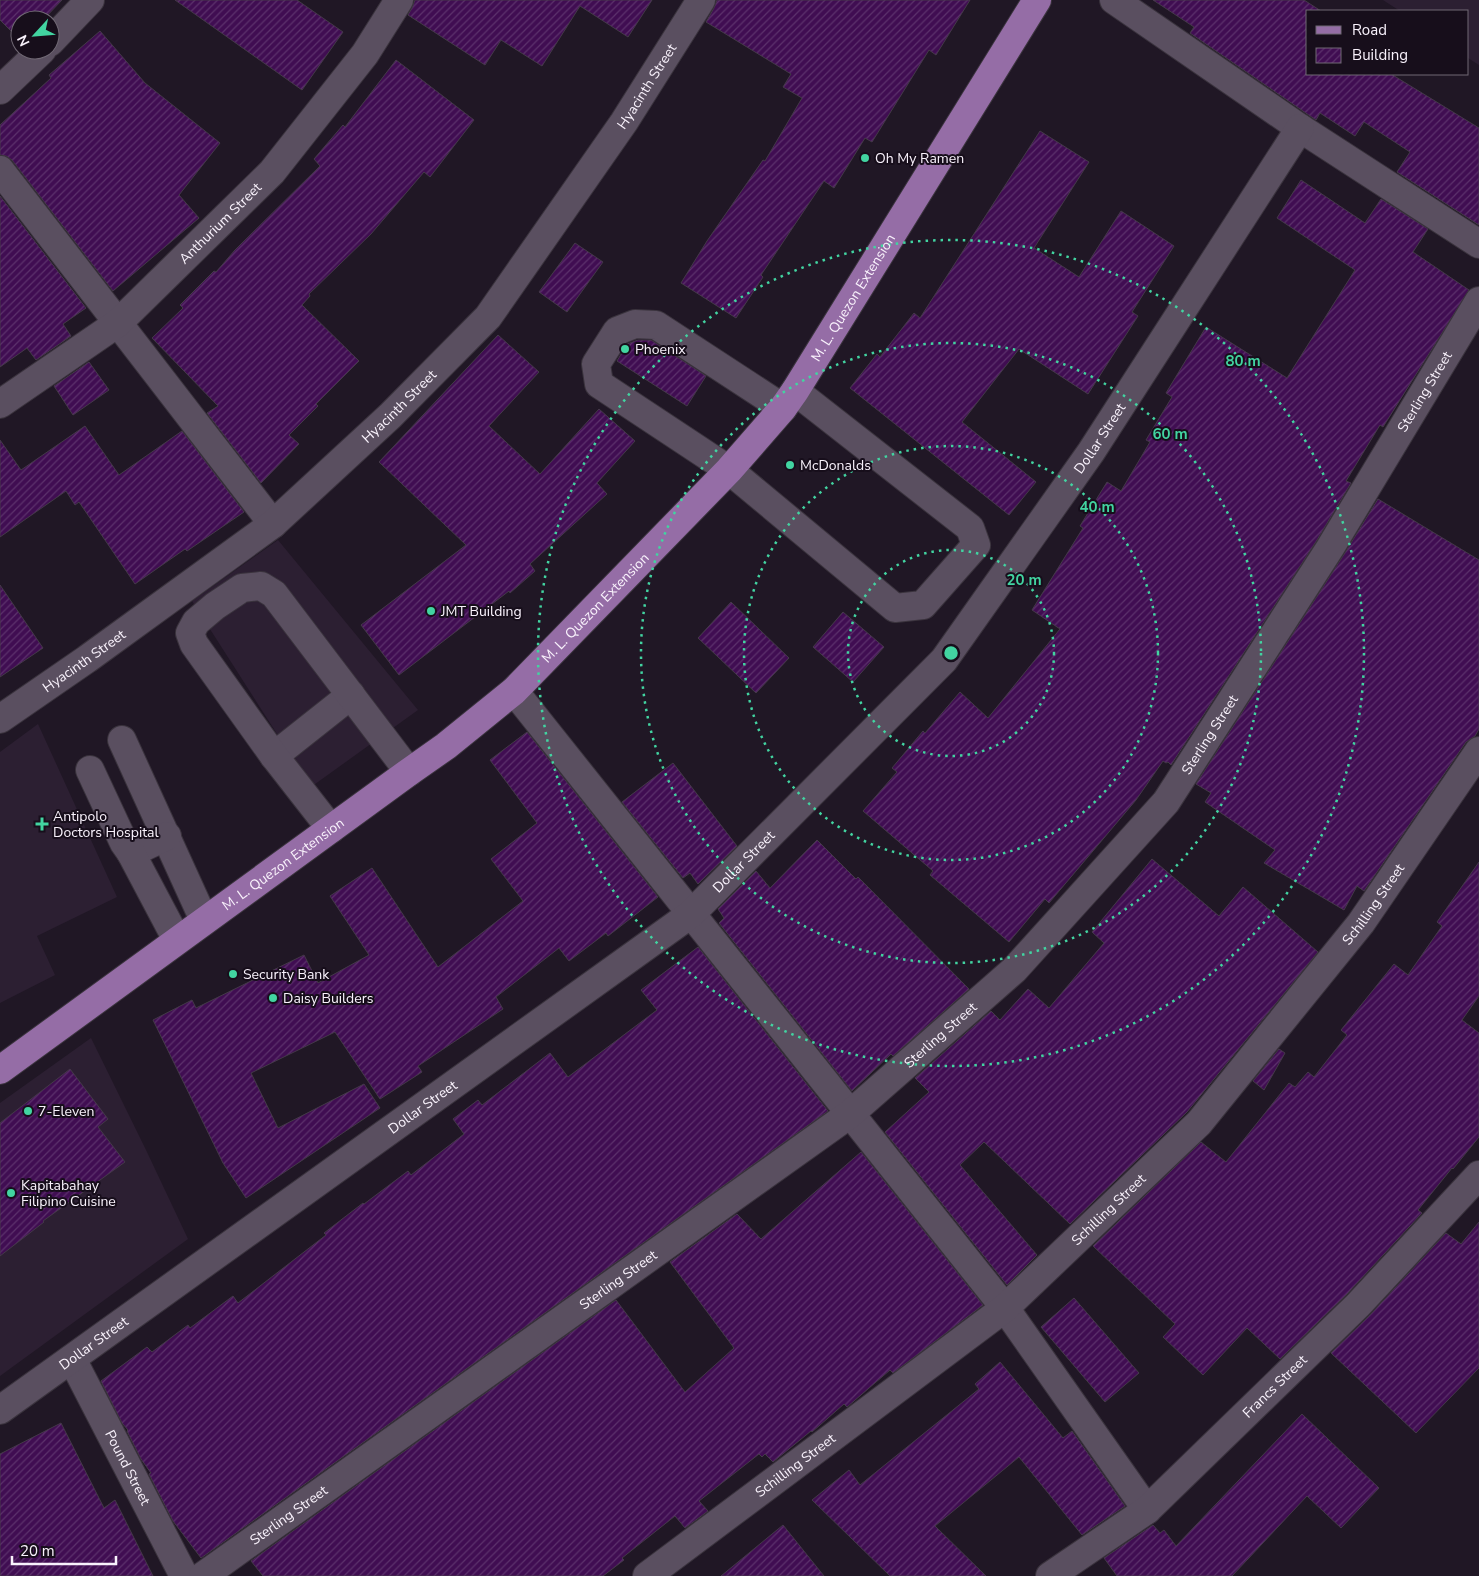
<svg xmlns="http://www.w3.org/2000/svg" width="1479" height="1576" font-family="'Nunito Sans',sans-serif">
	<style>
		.built { fill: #2c1f32 }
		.building { fill: url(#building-hatch); stroke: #443949 }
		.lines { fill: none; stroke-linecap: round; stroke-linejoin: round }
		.minor-casing { stroke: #3a333d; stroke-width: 30 }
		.major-casing { stroke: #3a333d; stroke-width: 30 }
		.minor { stroke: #5a4f60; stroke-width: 28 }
		.major { stroke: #956da6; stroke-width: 28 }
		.ring { fill: none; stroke: #42d4a1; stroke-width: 2.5; stroke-dasharray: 2.5 5 }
		.poi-dot { fill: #42d4a1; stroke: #170e1b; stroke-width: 2 }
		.labels { text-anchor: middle; stroke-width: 4; stroke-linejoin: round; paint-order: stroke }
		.street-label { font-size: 14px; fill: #f9f2fc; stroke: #170e1b }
		.poi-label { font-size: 14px; fill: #f9f2fc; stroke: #170e1b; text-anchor: start }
		.centre { fill: #42d4a1; stroke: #170e1b; stroke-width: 2.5 }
		.ring-label { font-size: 15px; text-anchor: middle; font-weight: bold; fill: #42d4a1; stroke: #170e1b; stroke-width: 4; stroke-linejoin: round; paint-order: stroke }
	</style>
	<defs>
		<pattern id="building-hatch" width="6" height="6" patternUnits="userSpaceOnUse" patternTransform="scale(1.25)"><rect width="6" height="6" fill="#400d52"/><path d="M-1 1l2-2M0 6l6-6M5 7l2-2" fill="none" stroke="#5c316c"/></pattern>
	</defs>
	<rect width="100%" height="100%" fill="#201725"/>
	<g class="built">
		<polygon points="1383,0 1479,0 1479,65 1468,58 1468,11 1400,11"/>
		<polygon points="278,540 418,710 311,787 192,601"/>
		<polygon points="38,724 117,897 37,936 55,975 0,1003 0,752"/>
		<polygon points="91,1038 146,1150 188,1239 0,1376 0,1103"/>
	</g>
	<g class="building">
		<polygon points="0,0 62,0 43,20 20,20 20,40 0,20"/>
		<polygon points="175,0 297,0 343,32 302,90"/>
		<polygon points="415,0 652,0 628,37 580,6 542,66 501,40 485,65 408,15 412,8"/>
		<polygon points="717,0 970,0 936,55 929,50 872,142 865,138 834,188 824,181 761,275 763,277 736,318 681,283 707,241 763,160 765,161 802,98 783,87 791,74 706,22 714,8"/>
		<polygon points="1153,0 1304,0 1321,11 1308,11 1308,74 1391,74 1479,128 1479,225 1397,172 1410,152 1364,122 1355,136 1320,113 1316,120 1190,33 1194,27"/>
		<polygon points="100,31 145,83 220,143 179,195 199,218 113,291 12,160 6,156 0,155 0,125 51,78 49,75"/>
		<polygon points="396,60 474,120 430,177 424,172 371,234 309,294 310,296 302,305 359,361 316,404 318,406 289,435 299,444 261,483 207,413 218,406 152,338 183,308 180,305 214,271 216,272 235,250 320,166 314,159 343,125 345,127"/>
		<polygon points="1040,131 1089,162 1034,248 1079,277 1121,211 1174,246 1132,312 1138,316 1088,394 1019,349 962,422 1036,482 1009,515 850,388 877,354 880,357 914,313 920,318"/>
		<polygon points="1301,180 1365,223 1381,199 1428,229 1413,252 1469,290 1383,427 1380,425 1346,481 1351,483 1317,540 1171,765 1168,762 1166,763 1163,761 1136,800 1049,903 1045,899 1009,942 930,875 933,871 863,811 897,772 892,768 923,731 925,733 960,692 988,718 1060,629 1032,610 1083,528 1080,526 1107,482 1121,491 1150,442 1146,440 1172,397 1166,393 1206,327 1287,378 1355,270 1277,218"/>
		<polygon points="0,196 86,308 63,324 71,336 36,360 27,348 0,367"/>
		<polygon points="575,243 603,262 567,312 539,292"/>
		<polygon points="498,335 539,372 489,426 540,474 599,409 635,441 597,483 607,494 530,564 535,571 510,593 509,591 399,675 361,625 466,545 379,462"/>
		<polygon points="638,340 651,340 706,376 687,406 617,361 627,344"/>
		<polygon points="89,362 109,390 73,415 54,386"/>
		<polygon points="85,426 119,475 182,431 244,512 187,551 185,549 135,584 79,502 75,505 66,491 0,537 0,440 21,470"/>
		<polygon points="1378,499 1479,560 1479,729 1475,736 1466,742 1364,891 1357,886 1344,910 1264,863 1275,850 1205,802 1211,793 1196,784 1343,556"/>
		<polygon points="0,585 43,648 0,677"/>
		<polygon points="731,602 789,658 756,693 698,638"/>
		<polygon points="843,612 884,647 853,682 813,647"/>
		<polygon points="527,732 658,897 608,936 606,933 569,961 559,948 496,997 503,1009 418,1066 422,1072 380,1099 335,1032 251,1073 278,1128 364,1084 380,1108 246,1198 223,1163 153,1020 192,1000 196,1008 304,955 318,983 369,955 330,896 372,868 438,967 523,901 491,859 537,823 490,760"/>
		<polygon points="673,763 737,846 698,884 690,873 683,878 622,802"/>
		<polygon points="817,840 856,879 858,877 969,989 893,1056 891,1054 852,1091 719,923 724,918 718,909 756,871 770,888"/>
		<polygon points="1152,859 1219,916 1243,887 1318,952 1187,1112 1070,1224 984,1142 960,1165 1037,1255 1007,1285 885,1132 929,1092 915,1078 991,1011 1000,1020 1028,989 1049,1008 1104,943 1092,932"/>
		<polygon points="1479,862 1479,996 1462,1020 1479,1033 1479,1137 1453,1169 1452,1168 1418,1210 1422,1213 1347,1294 1280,1359 1247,1328 1203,1375 1163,1337 1175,1324 1093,1246 1201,1142 1226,1162 1289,1083 1295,1087 1308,1072 1314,1077 1347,1035 1341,1030 1394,964 1408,975 1442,926 1437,922"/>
		<polygon points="698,947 828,1111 201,1558 173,1521 149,1474 151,1473 141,1459 127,1431 128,1430 122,1423 101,1381 147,1347 152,1352 188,1325 190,1328 233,1296 238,1303 326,1235 324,1233 363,1203 364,1204 408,1171 411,1175 464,1134 453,1119 478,1100 482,1105 550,1053 568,1077 657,1010 641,990"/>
		<polygon points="1279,1049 1285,1053 1264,1090 1253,1081"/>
		<polygon points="70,1069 108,1119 98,1127 125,1162 43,1221 44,1222 0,1256 0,1123"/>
		<polygon points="861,1152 983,1305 893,1373 890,1370 847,1407 844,1404 812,1432 811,1431 773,1462 765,1454 762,1457 759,1454 699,1501 708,1511 685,1528 675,1516 622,1558 624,1560 603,1576 263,1576 251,1561 616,1300 685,1392 734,1348 670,1262 737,1214 761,1239"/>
		<polygon points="1479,1222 1479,1368 1416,1433 1331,1353 1369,1316 1446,1233 1461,1244"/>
		<polygon points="1074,1298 1139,1373 1105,1402 1041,1327"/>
		<polygon points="1000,1362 1063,1438 1072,1431 1125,1506 1082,1535 1019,1457 935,1526 986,1576 890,1576 812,1500 849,1470 860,1485 979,1389 975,1384"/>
		<polygon points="1302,1414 1379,1488 1341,1528 1307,1496 1232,1576 1117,1576 1104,1558 1153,1525 1160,1533 1164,1530 1176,1546"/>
		<polygon points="61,1423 104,1508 115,1500 153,1576 0,1576 0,1454"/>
		<polygon points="783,1525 824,1576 721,1576"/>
	</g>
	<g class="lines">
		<g class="minor-casing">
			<g id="minor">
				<polyline points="1114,0 1300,128 1479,244"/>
				<polyline points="50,42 90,0"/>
				<polyline points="0,90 42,50"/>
				<polyline points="0,170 273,524"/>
				<path id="s1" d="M0,404L118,323L272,172L365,54L399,0"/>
				<polyline points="783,408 656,325 635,324 617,331 596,364 599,384 729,470 895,608 923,605 976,545 970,528 795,391"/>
				<polyline points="514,691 1005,1308 1147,1510"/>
				<path id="s2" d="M0,719L87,659L273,524L390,416L488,317L624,122L701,0"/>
				<polyline points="122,740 204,920"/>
				<polyline points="274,756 351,695"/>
				<polyline points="90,770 124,843 131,853 167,836"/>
				<polyline points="331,829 274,756 194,644 190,633 196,622 215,606 242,588 261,586 274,594 409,772"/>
				<polyline points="131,853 177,940"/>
				<path id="s3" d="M72,1359L184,1576"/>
				<path id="s4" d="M0,1410L691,914L944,660L1091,452L1300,128"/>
				<path id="s5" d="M203,1576L850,1114L1014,970L1166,802L1330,548L1479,301"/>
				<path id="s6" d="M647,1576L1005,1308L1199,1123L1361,923L1479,751"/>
				<path id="s7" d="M1050,1576L1147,1510L1358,1305L1479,1175"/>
			</g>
		</g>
		<g class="major-casing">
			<g id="major">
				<path id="s8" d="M0,1070L409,772L446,746L514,691L729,470L783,408L795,391L1037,0"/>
			</g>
		</g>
		<use href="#minor" class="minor"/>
		<use href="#major" class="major"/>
	</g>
	<g class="ring">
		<circle cx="951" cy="653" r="103"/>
		<circle cx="951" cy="653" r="207"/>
		<circle cx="951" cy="653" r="310"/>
		<circle cx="951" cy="653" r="413"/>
	</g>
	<g class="poi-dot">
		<circle cx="865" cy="158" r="5"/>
		<circle cx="625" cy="349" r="5"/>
		<circle cx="790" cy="465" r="5"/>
		<circle cx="431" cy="611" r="5"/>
		<path d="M39.5 816.5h5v5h5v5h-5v5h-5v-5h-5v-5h5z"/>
		<circle cx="233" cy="974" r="5"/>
		<circle cx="273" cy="998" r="5"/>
		<circle cx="28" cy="1111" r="5"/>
		<circle cx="11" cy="1193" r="5"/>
	</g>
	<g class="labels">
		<g class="street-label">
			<text dy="5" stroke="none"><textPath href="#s2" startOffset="914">Hyacinth Street</textPath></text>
			<text dy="5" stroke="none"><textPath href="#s1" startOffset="286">Anthurium Street</textPath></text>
			<text dy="5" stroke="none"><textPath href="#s8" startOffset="1160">M. L. Quezon Extension</textPath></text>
			<text dy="5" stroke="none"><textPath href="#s5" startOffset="1725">Sterling Street</textPath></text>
			<text dy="5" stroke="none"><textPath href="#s2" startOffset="508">Hyacinth Street</textPath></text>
			<text dy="5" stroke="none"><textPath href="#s4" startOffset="1480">Dollar Street</textPath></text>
			<text dy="5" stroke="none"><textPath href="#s8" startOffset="755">M. L. Quezon Extension</textPath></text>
			<text dy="5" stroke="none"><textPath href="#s2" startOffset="102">Hyacinth Street</textPath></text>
			<text dy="5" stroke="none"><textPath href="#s5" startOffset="1320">Sterling Street</textPath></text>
			<text dy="5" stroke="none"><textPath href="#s4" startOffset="925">Dollar Street</textPath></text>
			<text dy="5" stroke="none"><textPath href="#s8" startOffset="350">M. L. Quezon Extension</textPath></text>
			<text dy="5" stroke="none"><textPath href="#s6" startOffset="995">Schilling Street</textPath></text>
			<text dy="5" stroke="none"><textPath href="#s5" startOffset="915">Sterling Street</textPath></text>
			<text dy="5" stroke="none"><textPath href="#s4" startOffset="520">Dollar Street</textPath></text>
			<text dy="5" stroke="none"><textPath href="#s6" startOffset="590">Schilling Street</textPath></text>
			<text dy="5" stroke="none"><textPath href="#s5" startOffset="510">Sterling Street</textPath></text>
			<text dy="5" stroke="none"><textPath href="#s4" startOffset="115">Dollar Street</textPath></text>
			<text dy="5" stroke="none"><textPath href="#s7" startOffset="295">Francs Street</textPath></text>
			<text dy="5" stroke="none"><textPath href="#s6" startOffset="185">Schilling Street</textPath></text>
			<text dy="5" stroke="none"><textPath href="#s3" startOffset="122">Pound Street</textPath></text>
			<text dy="5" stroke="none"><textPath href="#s5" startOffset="105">Sterling Street</textPath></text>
		</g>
		<g class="poi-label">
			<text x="875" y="163">Oh My Ramen</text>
			<text x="635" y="354">Phoenix</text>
			<text x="800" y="470">McDonalds</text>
			<text x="441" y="616">JMT Building</text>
			<text x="53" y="821">Antipolo<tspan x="53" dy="16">Doctors Hospital</tspan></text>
			<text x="243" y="979">Security Bank</text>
			<text x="283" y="1003">Daisy Builders</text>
			<text x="38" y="1116">7-Eleven</text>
			<text x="21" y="1190">Kapitabahay<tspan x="21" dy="16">Filipino Cuisine</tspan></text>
		</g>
	</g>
	<circle cx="951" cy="653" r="8" class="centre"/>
	<g class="ring-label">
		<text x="1243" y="366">80 m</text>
		<text x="1170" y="439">60 m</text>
		<text x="1097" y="512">40 m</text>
		<text x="1024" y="585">20 m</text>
	</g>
	<rect x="1306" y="10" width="162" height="65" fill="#170e1b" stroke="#716975"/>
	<rect x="1316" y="26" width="25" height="8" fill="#956da6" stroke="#716975"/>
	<text x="1352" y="35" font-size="15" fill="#f9f2fc">Road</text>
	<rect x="1316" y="48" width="25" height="15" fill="url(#building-hatch)" stroke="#716975"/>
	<text x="1352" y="60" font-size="15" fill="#f9f2fc">Building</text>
	<g transform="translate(35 35) rotate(244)"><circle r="24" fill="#170e1b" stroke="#716975"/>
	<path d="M0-4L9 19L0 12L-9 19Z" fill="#42d4a1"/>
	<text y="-8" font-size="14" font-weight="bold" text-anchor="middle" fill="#f9f2fc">N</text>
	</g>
	<path d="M12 1556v8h104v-8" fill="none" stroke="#f9f2fc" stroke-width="2.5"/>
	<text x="20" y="1556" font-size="15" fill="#f9f2fc" stroke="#170e1b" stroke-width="4" paint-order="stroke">20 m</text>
</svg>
